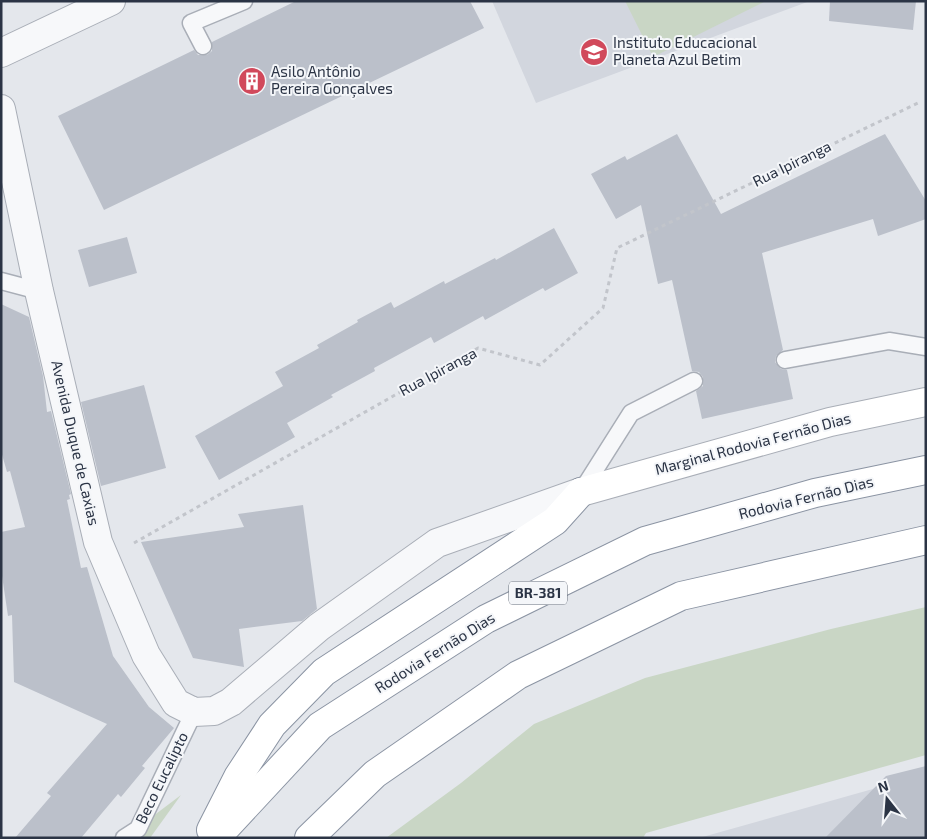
<svg xmlns="http://www.w3.org/2000/svg" width="927" height="839" font-family="'Exo 2',sans-serif">
	<style>
		.built { fill: #d2d6de }
		.green { fill: #c9d6c5 }
		.building { fill: #bbc0ca }
		.lines { fill: none; stroke-linecap: round; stroke-linejoin: round }
		.lane-casing { stroke: #a9aeb7; stroke-width: 19 }
		.street-casing { stroke: #a9aeb7; stroke-width: 30 }
		.secondary-casing { stroke: #a9aeb7; stroke-width: 30 }
		.highway-casing { stroke: #8b94a3; stroke-width: 30 }
		.path { stroke: #c2c5cb; stroke-width: 3; stroke-dasharray: 4 4; stroke-linecap: butt }
		.lane { stroke: #f7f8fa; stroke-width: 16 }
		.street { stroke: #f7f8fa; stroke-width: 28 }
		.secondary { stroke: #fff; stroke-width: 28 }
		.highway { stroke: #fff; stroke-width: 28 }
		.labels { text-anchor: middle; stroke-width: 4; stroke-linejoin: round; paint-order: stroke }
		.shield { fill: #f4f6f9; stroke: #676e7b; stroke-width: 1 }
		.shield-label { font-size: 14px; font-weight: bold; fill: #2b3445 }
		.poi-label { font-size: 15px; fill: #2b3445; stroke: #f4f6f9; text-anchor: start }
		.street-label { font-size: 15px; fill: #2b3445; stroke: #f4f6f9 }
	</style>
	<rect width="100%" height="100%" fill="#e4e7ec"/>
	<g class="built">
		<polygon points="492,1 810,1 536,103"/>
		<polygon points="926,774 926,838 699,838"/>
	</g>
	<g class="green">
		<polygon points="625,1 766,1 653,57"/>
		<polygon points="926,607 926,755 646,833 643,838 386,838 461,783 534,724 645,678 831,629"/>
		<polygon points="181,795 150,838 124,838"/>
	</g>
	<g class="building">
		<polygon points="296,1 470,1 484,28 104,210 58,116 194,50 198,55 207,55 212,51 212,42"/>
		<polygon points="830,1 916,1 913,30 829,21"/>
		<polygon points="677,134 721,214 885,134 926,201 926,219 878,236 873,219 762,253 783,350 776,356 775,362 781,369 787,370 793,399 702,419 696,391 703,386 703,377 699,372 692,371 672,280 658,284 641,205 616,219 591,174 625,156 627,160"/>
		<polygon points="554,228 578,273 545,291 543,288 485,320 483,316 434,343 431,337 374,368 375,371 331,395 333,397 287,423 295,437 219,480 195,436 283,386 275,372 319,348 317,345 358,322 357,320 391,302 394,308 444,281 445,284 495,258 496,260"/>
		<polygon points="127,237 137,273 89,287 78,250"/>
		<polygon points="1,304 29,317 43,376 47,412 51,411 71,494 69,495 70,499 67,500 81,568 87,567 113,656 149,707 174,728 142,766 145,768 121,797 118,794 81,838 15,838 51,796 47,793 107,724 14,682 12,615 8,616 1,569 1,532 25,527 10,471 7,472 1,451"/>
		<polygon points="144,385 166,468 101,486 81,402"/>
		<polygon points="303,505 317,609 302,621 239,629 244,667 193,658 141,542 244,527 238,514"/>
		<polygon points="926,766 926,838 825,838 886,776"/>
	</g>
	<g class="lines">
		<g class="lane-casing">
			<g id="lane">
				<polyline points="203,46 191,23 244,1"/>
				<polyline points="1,281 39,291"/>
				<polyline points="785,360 889,341 926,347"/>
				<polyline points="581,492 631,413 694,381"/>
				<polyline points="124,838 138,829 194,712"/>
			</g>
		</g>
		<g class="street-casing">
			<g id="street">
				<polyline points="1,53 111,1"/>
				<polyline points="1,109 39,291 98,542 146,655 176,703 194,712 214,711 231,702 319,627 437,543 581,492"/>
			</g>
		</g>
		<g class="secondary-casing">
			<polyline id="secondary" points="581,492 830,422 926,402"/>
		</g>
		<g class="highway-casing">
			<g id="highway">
				<polyline points="211,830 238,777 272,725 324,672 555,521 581,492"/>
				<polyline points="216,838 320,726 486,619 645,541 815,493 926,470"/>
				<polyline points="309,838 375,774 518,675 681,596 926,540"/>
			</g>
		</g>
		<polyline class="path" points="134,543 478,348 540,365 603,308 617,248 920,102"/>
		<use href="#lane" class="lane"/>
		<use href="#street" class="street"/>
		<use href="#secondary" class="secondary"/>
		<use href="#highway" class="highway"/>
	</g>
	<defs>
		<g id="school-disc" transform="scale(1.4375)"><circle r="9.5" fill="#d1495b" stroke="#f4f6f9"/><path d="M0-5L7-2L0 1L-7-2ZM-4 1L0 2.5L4 1V4Q0 6-4 4Z" fill="#fff"/></g>
		<g id="building-disc" transform="scale(1.4375)"><circle r="9.5" fill="#d1495b" stroke="#f4f6f9"/><path d="M-4-6H4V6H1V3H-1V6H-4ZM-2.5-4.3h1.7v1.8h-1.7ZM.8-4.3h1.7v1.8H.8ZM-2.5-1h1.7V.8h-1.7ZM.8-1h1.7V.8H.8Z" fill="#fff"/></g>
	</defs>
	<g fill-rule="evenodd">
		<use href="#school-disc" x="594" y="52"/>
		<use href="#building-disc" x="252" y="81"/>
	</g>
	<g class="labels">
		<rect class="shield" x="509" y="581.5" width="58" height="23" rx="4"/>
		<g class="shield-label">
			<text x="538" y="598">BR-381</text>
		</g>
		<g class="poi-label">
			<text x="613" y="48">Instituto Educacional<tspan x="613" dy="17">Planeta Azul Betim</tspan></text>
			<text x="271" y="77">Asilo Antônio<tspan x="271" dy="17">Pereira Gonçalves</tspan></text>
		</g>
		<g class="street-label">
			<text transform="translate(792 164) rotate(-26)" y="5">Rua Ipiranga</text>
			<text transform="translate(438 372) rotate(-28)" y="5">Rua Ipiranga</text>
			<text transform="translate(75 443) rotate(77)" y="5">Avenida Duque de Caxias</text>
			<text transform="translate(753 444) rotate(-15)" y="5">Marginal Rodovia Fernão Dias</text>
			<text transform="translate(806 498) rotate(-14)" y="5">Rodovia Fernão Dias</text>
			<text transform="translate(435 653) rotate(-32)" y="5">Rodovia Fernão Dias</text>
			<text transform="translate(162 778) rotate(-64)" y="5">Beco Eucalipto</text>
		</g>
	</g>
	<rect width="927" height="839" fill="none" stroke="#2b3445" stroke-width="5"/>
	<g transform="translate(887 799) rotate(343)" stroke="#f4f6f9" stroke-width="4" paint-order="stroke">
	<path d="M0-4L9 19L0 12L-9 19Z" fill="#2b3445"/>
	<text y="-8" font-size="14" font-weight="bold" text-anchor="middle" fill="#2b3445">N</text>
	</g>
</svg>
